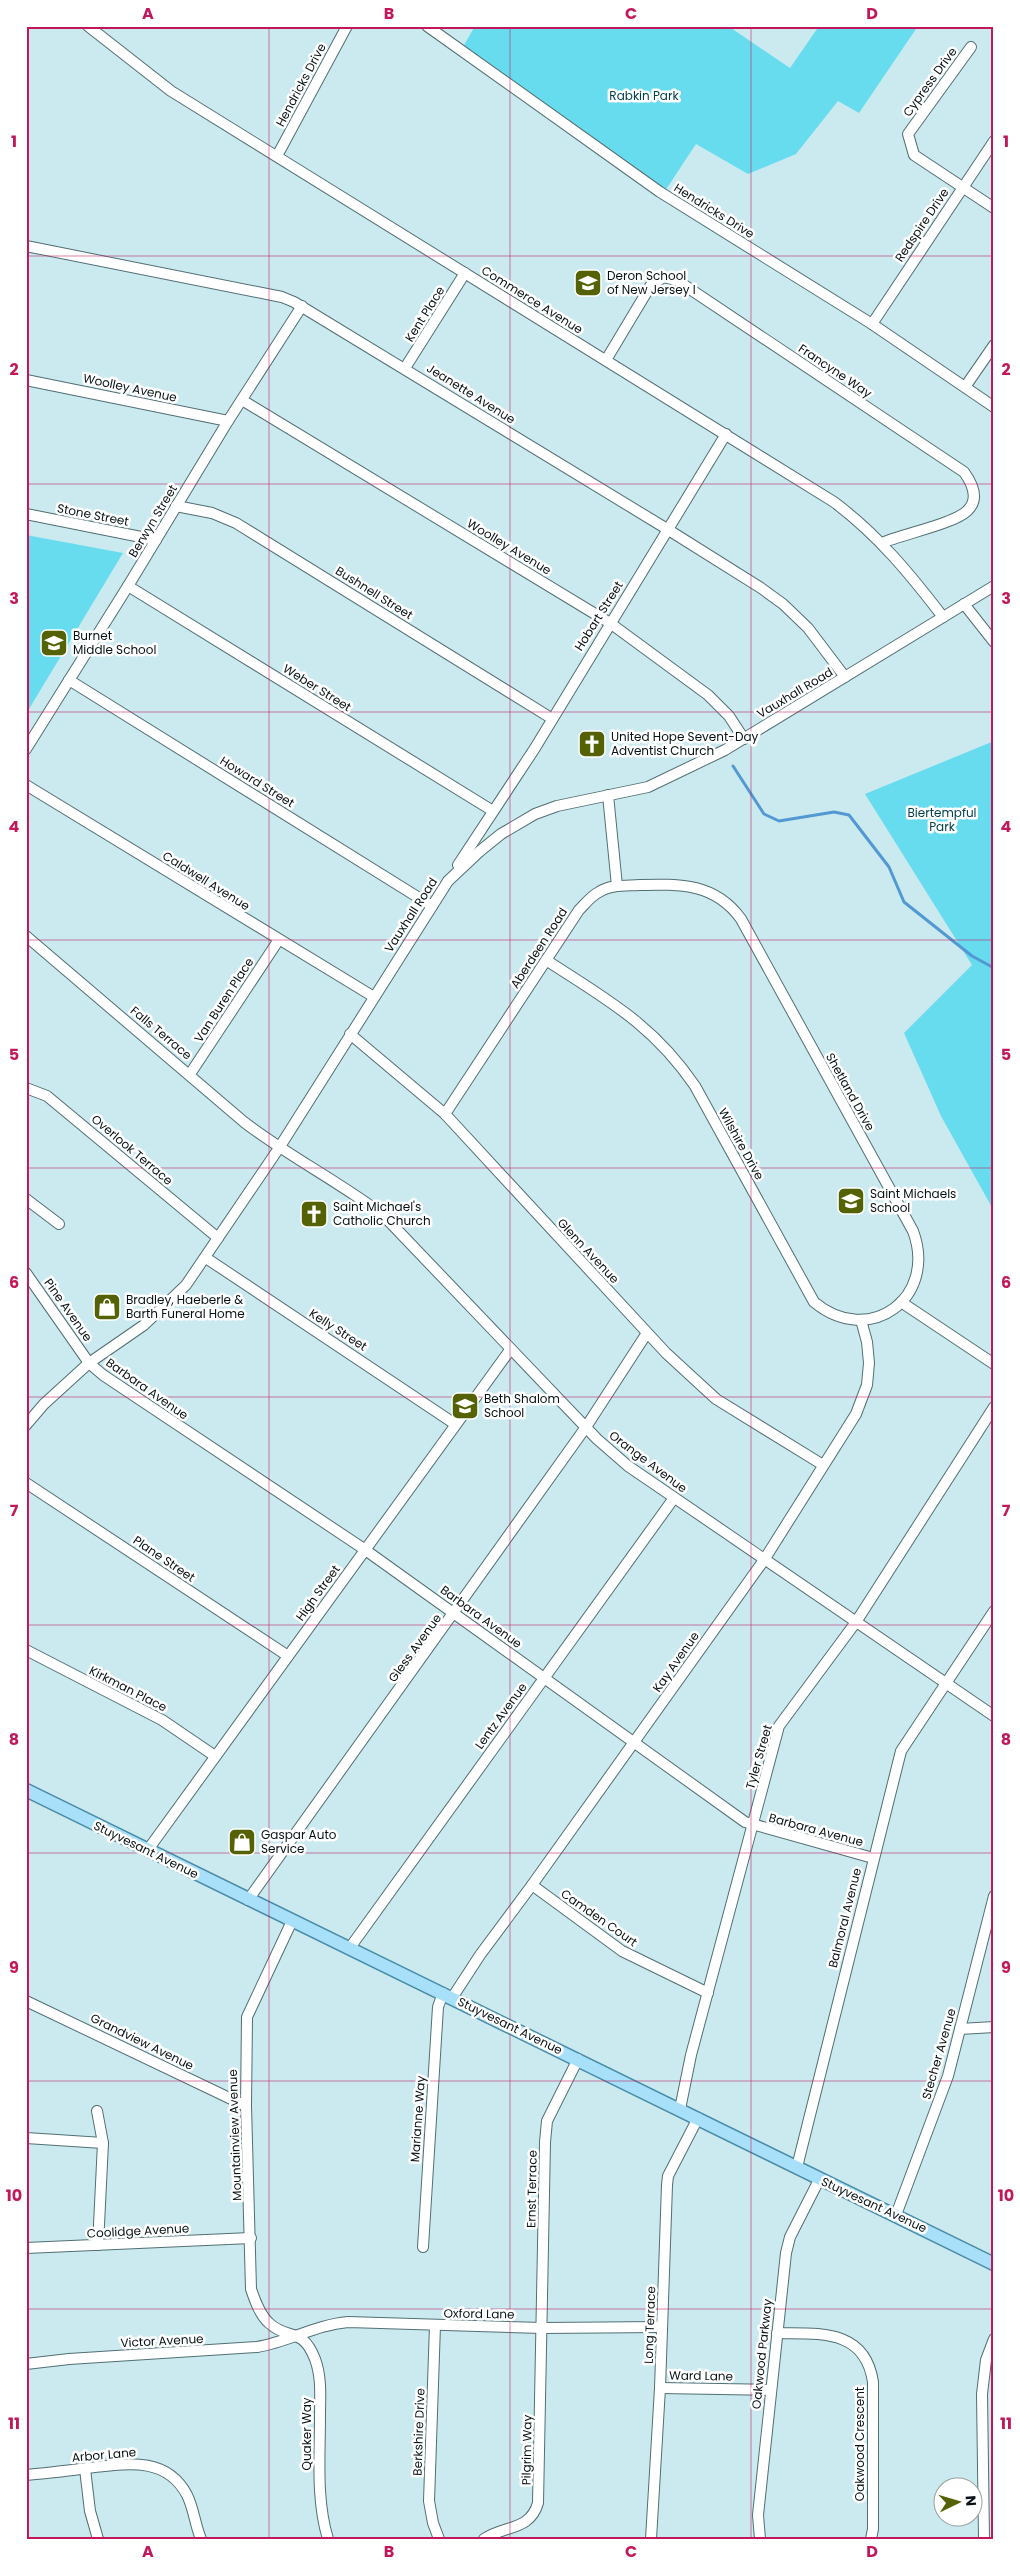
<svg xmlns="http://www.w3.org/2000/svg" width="1020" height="2565" font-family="Poppins,sans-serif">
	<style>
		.green { fill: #68dcef }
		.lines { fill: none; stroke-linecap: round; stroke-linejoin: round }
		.stream { stroke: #5299d4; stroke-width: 3 }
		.minor-casing { stroke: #526f74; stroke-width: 12 }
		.major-casing { stroke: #498ba6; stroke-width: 15 }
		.minor { stroke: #fff; stroke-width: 10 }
		.major { stroke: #a7e0f8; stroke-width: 12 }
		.grid { fill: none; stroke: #c2185b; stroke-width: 1; stroke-opacity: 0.55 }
		.labels { text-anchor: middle; stroke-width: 5; stroke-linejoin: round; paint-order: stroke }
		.street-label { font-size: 12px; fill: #071214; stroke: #fff }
		.park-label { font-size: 12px; fill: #04414a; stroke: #fff }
		.poi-label { font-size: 12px; fill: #071214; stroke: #fff; text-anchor: start }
		.neatline { fill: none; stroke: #c2185b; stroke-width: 2 }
		.grid-label { font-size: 16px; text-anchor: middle; font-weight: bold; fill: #c2185b }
	</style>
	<rect width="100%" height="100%" fill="#caeaf0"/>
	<g class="green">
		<polygon points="475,26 728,26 790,68 819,26 918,26 859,113 838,101 796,154 748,174 696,144 663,194 460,52"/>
		<polygon points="26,535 123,553 26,714"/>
		<polygon points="994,741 994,1211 941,1116 904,1033 972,965 865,794"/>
	</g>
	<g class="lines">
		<polyline class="stream" points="733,766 764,814 779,821 834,812 849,815 889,867 904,902 972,956 994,968"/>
		<g class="minor-casing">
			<g id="minor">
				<path d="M88,26L171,91L834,502C878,535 910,574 943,617"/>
				<polyline points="427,26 660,192 872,324 994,407"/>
				<polyline points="971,47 908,134 914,155 994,208"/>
				<polyline points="277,156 347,26"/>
				<polyline points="26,246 282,297 294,302 667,529 761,588 783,604 808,628 845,677"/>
				<polyline points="872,324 994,141"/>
				<path d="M606,360L651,285L664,277L678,281L964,472C972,483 980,499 967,511C953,524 903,534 882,543"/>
				<polyline points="405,368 465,273"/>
				<polyline points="26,380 228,421"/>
				<polyline points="965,387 994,345"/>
				<polyline points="242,400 610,623 708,695 729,716 744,739"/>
				<polyline points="176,506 212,513 236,523 551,718"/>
				<polyline points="26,514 156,540"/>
				<polyline points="128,586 493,811"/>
				<polyline points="964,604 994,642"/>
				<polyline points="69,680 432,906"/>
				<polyline points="26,749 128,586 228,421 302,306"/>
				<polyline points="26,785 374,997"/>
				<polyline points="608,795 617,886"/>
				<polyline points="458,865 535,748 726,434"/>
				<path d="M26,936L244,1122C288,1156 338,1181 383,1215L597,1439L628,1466L994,1716"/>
				<polyline points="350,1034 445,1114 666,1353 716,1399 823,1465"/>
				<polyline points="190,1074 278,941"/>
				<polyline points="26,1088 47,1096 218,1238"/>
				<path d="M445,1114L579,910C585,904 591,896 599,892C611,884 627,886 640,885C680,884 715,883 741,919L913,1231C938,1298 869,1348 814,1302L695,1086C653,1024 607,1000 546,960"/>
				<polyline points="26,1199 59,1224"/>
				<polyline points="206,1258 455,1424"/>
				<polyline points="26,1273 89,1363 103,1375 364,1549 745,1822 873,1858"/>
				<polyline points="901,1302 994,1364"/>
				<polyline points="26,1425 44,1404 89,1363 144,1325 186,1285 279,1148 448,881 480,851 501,834 535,814 557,806 648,787 725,750 994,586"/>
				<polyline points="26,1483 288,1656"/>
				<polyline points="26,1650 162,1720 215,1756"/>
				<polyline points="147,1851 510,1350"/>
				<polyline points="532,1885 622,1951 708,1993"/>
				<polyline points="248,1900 586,1427 647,1333"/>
				<path d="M292,1921L247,2017L246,2106L251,2289C255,2301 260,2315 269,2323C288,2341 302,2326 315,2359C322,2378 320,2397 320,2416C320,2456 316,2500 328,2539"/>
				<polyline points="349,1949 674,1498"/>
				<polyline points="452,1998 480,1955 532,1885 764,1560 856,1414 867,1385 869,1363 867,1342 861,1320"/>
				<polyline points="26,2001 246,2106"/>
				<polyline points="960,2029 994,2027"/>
				<polyline points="680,2109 691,2055 779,1726 856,1622 994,1407"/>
				<polyline points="97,2111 103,2143 98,2245"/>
				<polyline points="26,2138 103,2143"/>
				<polyline points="797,2167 901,1751 994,1611"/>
				<polyline points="896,2215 948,2076 994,1896"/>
				<polyline points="423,2247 438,2007 443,1993"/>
				<polyline points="26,2248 251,2238"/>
				<polyline points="435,2325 429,2501 433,2523 439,2539"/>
				<path d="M777,2333C818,2334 865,2328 873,2382V2529L871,2539"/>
				<path d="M26,2364L69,2359L257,2347C288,2342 315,2325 348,2322L542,2328L662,2327"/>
				<polyline points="660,2388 771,2390"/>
				<polyline points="85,2469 90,2511 98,2539"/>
				<path d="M26,2475C47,2473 67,2471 87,2468C124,2464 166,2455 187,2495C194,2509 195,2525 201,2539"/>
				<path d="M484,2539C505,2525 530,2531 538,2503L545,2142L547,2121L578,2059"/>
				<polyline points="651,2539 660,2388 667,2185 668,2176 698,2118"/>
				<polyline points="760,2539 758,2515 786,2253 790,2237 819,2180"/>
				<polyline points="984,2539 982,2394 986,2360 994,2339"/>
			</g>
		</g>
		<g class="major-casing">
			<polyline id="major" points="26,1790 994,2264"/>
		</g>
		<use href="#minor" class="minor"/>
		<use href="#major" class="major"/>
	</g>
	<path class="grid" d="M269,26V2539M510,26V2539M751,26V2539M26,256H994M26,484H994M26,712H994M26,940H994M26,1168H994M26,1397H994M26,1625H994M26,1853H994M26,2081H994M26,2309H994"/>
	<defs>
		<g id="school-square" transform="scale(1.4375)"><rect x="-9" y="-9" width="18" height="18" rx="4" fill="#546203" stroke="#fff"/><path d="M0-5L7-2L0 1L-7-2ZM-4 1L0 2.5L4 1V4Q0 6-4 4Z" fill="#fff"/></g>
		<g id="church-square" transform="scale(1.4375)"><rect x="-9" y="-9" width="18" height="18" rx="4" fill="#546203" stroke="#fff"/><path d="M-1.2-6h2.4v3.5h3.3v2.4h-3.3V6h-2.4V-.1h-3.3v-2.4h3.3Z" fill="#fff"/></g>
		<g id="shop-square" transform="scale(1.4375)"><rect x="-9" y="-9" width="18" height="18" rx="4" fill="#546203" stroke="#fff"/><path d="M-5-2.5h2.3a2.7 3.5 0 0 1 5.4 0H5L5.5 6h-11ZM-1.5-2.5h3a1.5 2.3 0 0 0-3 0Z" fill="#fff"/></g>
	</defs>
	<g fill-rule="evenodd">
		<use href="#school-square" x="588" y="283"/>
		<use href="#school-square" x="54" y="643"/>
		<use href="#church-square" x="592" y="744"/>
		<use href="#school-square" x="851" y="1201"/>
		<use href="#church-square" x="314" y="1214"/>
		<use href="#shop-square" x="107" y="1307"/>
		<use href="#school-square" x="465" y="1406"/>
		<use href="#shop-square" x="242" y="1842"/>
	</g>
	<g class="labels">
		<g class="street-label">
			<text transform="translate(930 82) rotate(-54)" y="4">Cypress Drive</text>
			<text transform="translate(301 85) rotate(-62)" y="4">Hendricks Drive</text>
			<text transform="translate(714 211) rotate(32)" y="4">Hendricks Drive</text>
			<text transform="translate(922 225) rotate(-56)" y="4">Redspire Drive</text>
			<text transform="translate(532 300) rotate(32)" y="4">Commerce Avenue</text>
			<text transform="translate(425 314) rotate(-58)" y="4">Kent Place</text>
			<text transform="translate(835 371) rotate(34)" y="4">Francyne Way</text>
			<text transform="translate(130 388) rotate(12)" y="4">Woolley Avenue</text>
			<text transform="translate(471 394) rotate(32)" y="4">Jeanette Avenue</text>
			<text transform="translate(93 515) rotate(11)" y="4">Stone Street</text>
			<text transform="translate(153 521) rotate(-59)" y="4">Berwyn Street</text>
			<text transform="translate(509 547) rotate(31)" y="4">Woolley Avenue</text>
			<text transform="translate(374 593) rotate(32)" y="4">Bushnell Street</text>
			<text transform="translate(599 616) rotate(-58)" y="4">Hobart Street</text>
			<text transform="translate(317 688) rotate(32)" y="4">Weber Street</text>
			<text transform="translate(795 693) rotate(-31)" y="4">Vauxhall Road</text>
			<text transform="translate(257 782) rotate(32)" y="4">Howard Street</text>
			<text transform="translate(206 881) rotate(32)" y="4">Caldwell Avenue</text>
			<text transform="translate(411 915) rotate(-57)" y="4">Vauxhall Road</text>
			<text transform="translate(539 948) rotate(-57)" y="4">Aberdeen Road</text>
			<text transform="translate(224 1000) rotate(-57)" y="4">Van Buren Place</text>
			<text transform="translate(161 1033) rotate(40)" y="4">Falls Terrace</text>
			<text transform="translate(850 1092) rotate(61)" y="4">Shetland Drive</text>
			<text transform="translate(741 1144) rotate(61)" y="4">Wilshire Drive</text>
			<text transform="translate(132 1150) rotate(40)" y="4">Overlook Terrace</text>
			<text transform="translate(588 1251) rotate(47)" y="4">Glenn Avenue</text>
			<text transform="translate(68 1310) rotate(55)" y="4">Pine Avenue</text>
			<text transform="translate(338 1330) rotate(33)" y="4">Kelly Street</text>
			<text transform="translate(147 1389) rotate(35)" y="4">Barbara Avenue</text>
			<text transform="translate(648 1462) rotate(37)" y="4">Orange Avenue</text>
			<text transform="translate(164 1559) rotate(34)" y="4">Plane Street</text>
			<text transform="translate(318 1593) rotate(-54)" y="4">High Street</text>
			<text transform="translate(481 1617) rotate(36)" y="4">Barbara Avenue</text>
			<text transform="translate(415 1648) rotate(-54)" y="4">Gless Avenue</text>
			<text transform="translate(676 1662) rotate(-55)" y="4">Kay Avenue</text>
			<text transform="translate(128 1689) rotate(27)" y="4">Kirkman Place</text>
			<text transform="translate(501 1716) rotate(-54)" y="4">Lentz Avenue</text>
			<text transform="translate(759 1757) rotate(-74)" y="4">Tyler Street</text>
			<text transform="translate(816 1830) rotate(15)" y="4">Barbara Avenue</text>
			<text transform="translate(146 1850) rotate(26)" y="4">Stuyvesant Avenue</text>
			<text transform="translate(599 1918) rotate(35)" y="4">Camden Court</text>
			<text transform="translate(845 1918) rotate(-76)" y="4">Balmoral Avenue</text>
			<text transform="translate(510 2026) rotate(26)" y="4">Stuyvesant Avenue</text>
			<text transform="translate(142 2042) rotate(26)" y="4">Grandview Avenue</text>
			<text transform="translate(939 2054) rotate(-74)" y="4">Stecher Avenue</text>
			<text transform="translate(418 2119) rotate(-86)" y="4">Marianne Way</text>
			<text transform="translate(235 2135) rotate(-92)" y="4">Mountainview Avenue</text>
			<text transform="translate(532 2189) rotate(-89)" y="4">Ernst Terrace</text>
			<text transform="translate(874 2205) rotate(25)" y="4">Stuyvesant Avenue</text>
			<text transform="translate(138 2231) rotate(-3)" y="4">Coolidge Avenue</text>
			<text transform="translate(479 2314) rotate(1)" y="4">Oxford Lane</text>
			<text transform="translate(650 2325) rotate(-88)" y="4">Long Terrace</text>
			<text transform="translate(162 2341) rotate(-3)" y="4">Victor Avenue</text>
			<text transform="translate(762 2354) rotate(-84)" y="4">Oakwood Parkway</text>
			<text transform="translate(701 2376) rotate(1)" y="4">Ward Lane</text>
			<text transform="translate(419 2432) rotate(-88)" y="4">Berkshire Drive</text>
			<text transform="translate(307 2434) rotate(-90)" y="4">Quaker Way</text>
			<text transform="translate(860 2444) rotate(-90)" y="4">Oakwood Crescent</text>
			<text transform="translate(527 2450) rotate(-89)" y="4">Pilgrim Way</text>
			<text transform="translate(104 2455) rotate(-5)" y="4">Arbor Lane</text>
		</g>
		<g class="park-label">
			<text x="644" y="100">Rabkin Park</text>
			<text x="942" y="817">Biertempful<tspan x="942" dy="14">Park</tspan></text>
		</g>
		<g class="poi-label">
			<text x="607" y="280">Deron School<tspan x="607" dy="14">of New Jersey I</tspan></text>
			<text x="73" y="640">Burnet<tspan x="73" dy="14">Middle School</tspan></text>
			<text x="611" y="741">United Hope Sevent-Day<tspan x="611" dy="14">Adventist Church</tspan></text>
			<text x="870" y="1198">Saint Michaels<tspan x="870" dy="14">School</tspan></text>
			<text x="333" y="1211">Saint Michael's<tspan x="333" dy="14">Catholic Church</tspan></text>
			<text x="126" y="1304">Bradley, Haeberle &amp;<tspan x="126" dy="14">Barth Funeral Home</tspan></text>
			<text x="484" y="1403">Beth Shalom<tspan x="484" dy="14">School</tspan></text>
			<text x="261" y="1839">Gaspar Auto<tspan x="261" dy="14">Service</tspan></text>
		</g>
	</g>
	<rect width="1020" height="2565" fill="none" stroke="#ffffff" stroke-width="55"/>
	<g transform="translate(958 2502) rotate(85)"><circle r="24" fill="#ffffff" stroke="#9ca0a1"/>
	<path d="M0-4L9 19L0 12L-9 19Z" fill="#546203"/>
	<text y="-8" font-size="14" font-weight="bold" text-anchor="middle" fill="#071214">N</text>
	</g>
	<rect x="28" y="28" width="964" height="2510" class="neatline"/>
	<g class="grid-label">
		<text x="148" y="19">A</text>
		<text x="389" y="19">B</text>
		<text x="631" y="19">C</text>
		<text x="872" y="19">D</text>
		<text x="14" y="147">1</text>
		<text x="1006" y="147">1</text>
		<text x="14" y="375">2</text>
		<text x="1006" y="375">2</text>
		<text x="14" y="604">3</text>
		<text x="1006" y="604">3</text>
		<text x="14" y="832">4</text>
		<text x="1006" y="832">4</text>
		<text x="14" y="1060">5</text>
		<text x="1006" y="1060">5</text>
		<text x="14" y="1288">6</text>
		<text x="1006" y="1288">6</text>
		<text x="14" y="1516">7</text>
		<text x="1006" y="1516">7</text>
		<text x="14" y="1745">8</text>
		<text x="1006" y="1745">8</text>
		<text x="14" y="1973">9</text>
		<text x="1006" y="1973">9</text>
		<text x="14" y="2201">10</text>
		<text x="1006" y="2201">10</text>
		<text x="14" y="2429">11</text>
		<text x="1006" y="2429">11</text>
		<text x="148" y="2557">A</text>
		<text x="389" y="2557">B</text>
		<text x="631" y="2557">C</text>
		<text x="872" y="2557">D</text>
	</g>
</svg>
